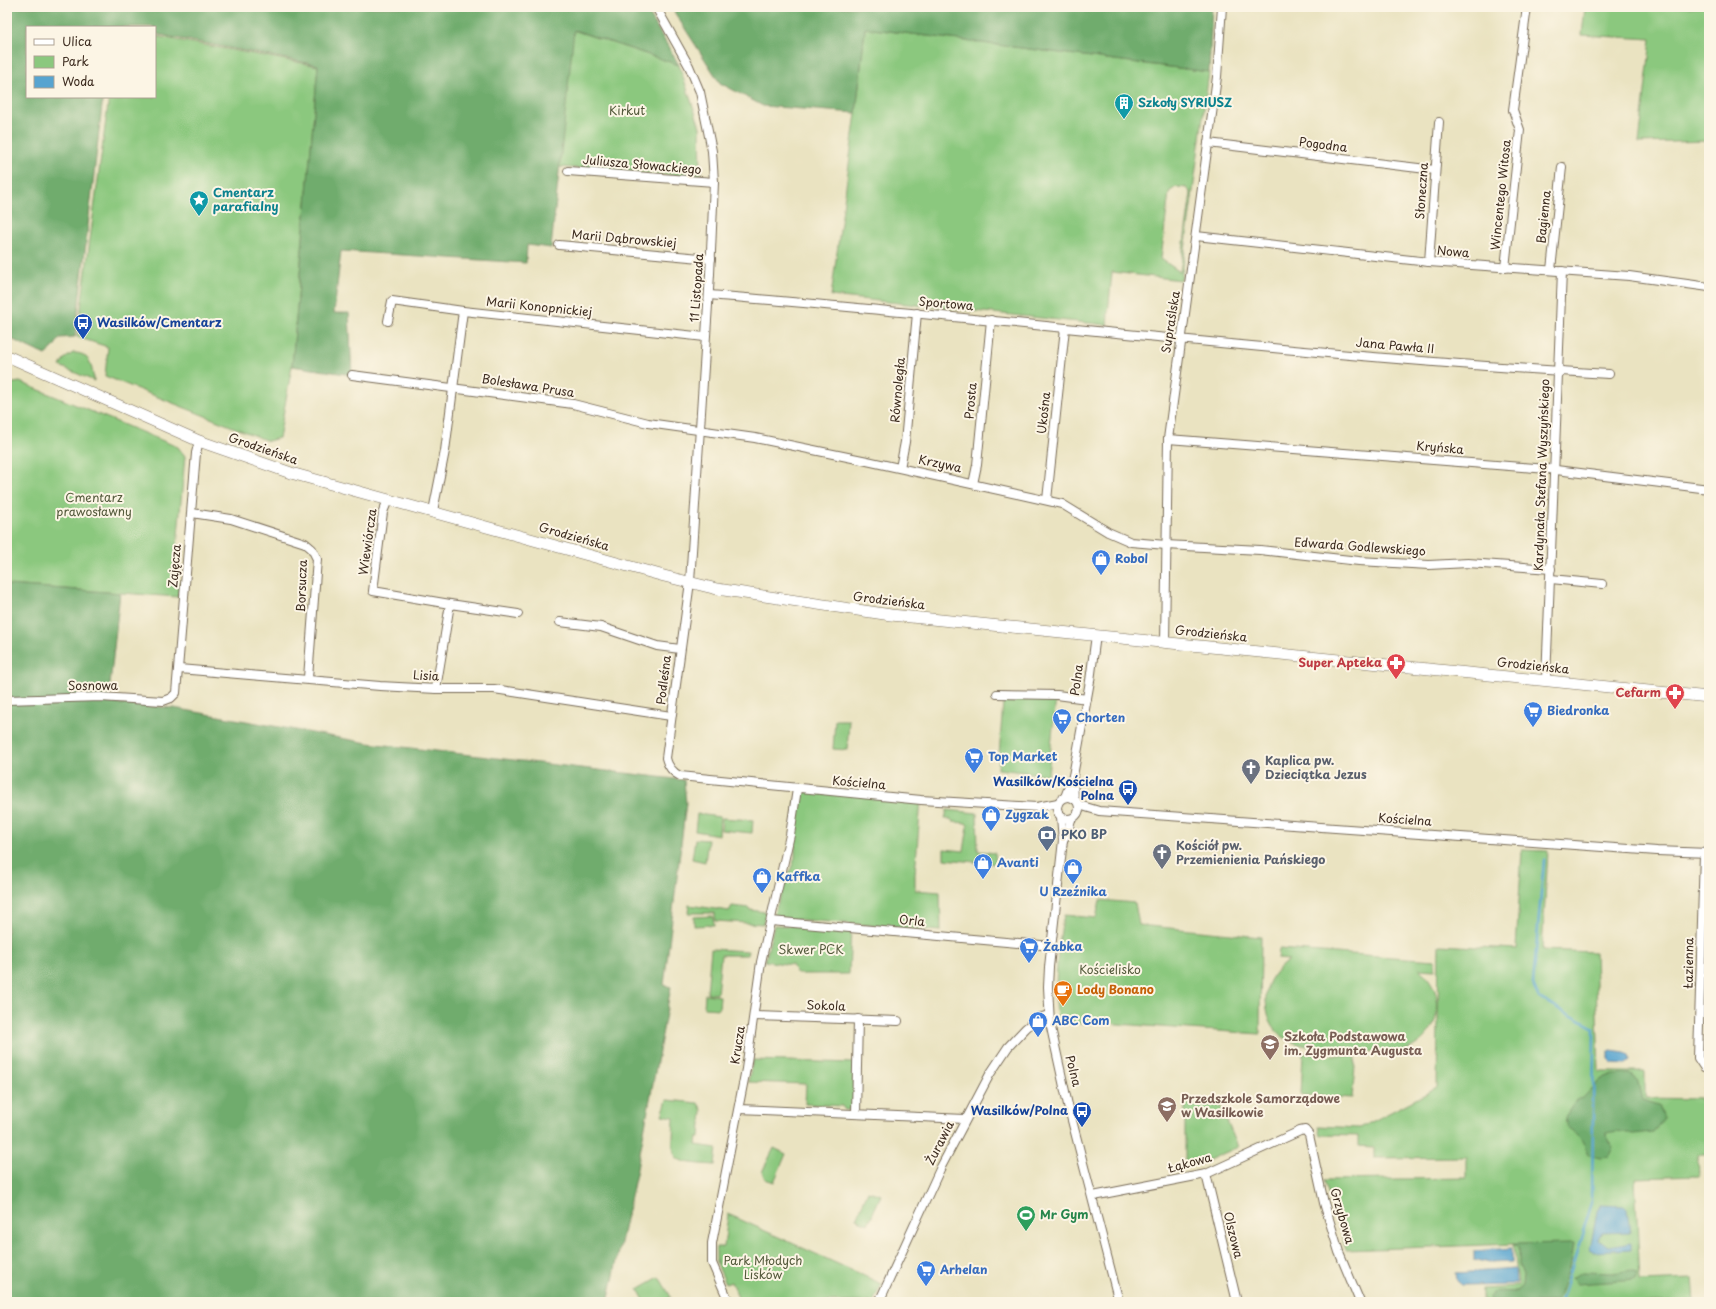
<svg xmlns="http://www.w3.org/2000/svg" width="1716" height="1309" font-family="'Playpen Sans',sans-serif">
	<style>
		.green { fill: #8bc87e; stroke: #63794e; fill-rule: evenodd }
		.forest { fill: #70ac6d; stroke: #566b46 }
		.water { fill: #57a4d0; stroke: #496777 }
		.lines { fill: none; stroke-linecap: round; stroke-linejoin: round }
		.stream { stroke: #57a4d0; stroke-width: 2.5 }
		.minor-casing { stroke: #786b57; stroke-width: 10 }
		.major-casing { stroke: #786b57; stroke-width: 12 }
		.minor { stroke: #fff; stroke-width: 8 }
		.major { stroke: #fff; stroke-width: 11 }
		.labels { text-anchor: middle; stroke-width: 4; stroke-linejoin: round; paint-order: stroke }
		.culture-label { font-size: 12px; font-weight: bold; fill: #0d838f; stroke: #fcf5e5; text-anchor: start }
		.park-label { font-size: 12px; fill: #53593b; stroke: #fcf5e5 }
		.street-label { font-size: 12px; fill: #3b2a1e; stroke: #fcf5e5 }
		.transit-label { font-size: 12px; font-weight: bold; fill: #164399; stroke: #fcf5e5; text-anchor: end }
		.shop-label { font-size: 12px; font-weight: bold; fill: #366cbe; stroke: #fcf5e5; text-anchor: start }
		.health-label { font-size: 12px; font-weight: bold; fill: #be3a42; stroke: #fcf5e5; text-anchor: end }
		.worship-label { font-size: 12px; font-weight: bold; fill: #5b616d; stroke: #fcf5e5; text-anchor: start }
		.service-label { font-size: 12px; font-weight: bold; fill: #4e5e75; stroke: #fcf5e5; text-anchor: start }
		.food-label { font-size: 12px; font-weight: bold; fill: #c56008; stroke: #fcf5e5; text-anchor: start }
		.education-label { font-size: 12px; font-weight: bold; fill: #785e54; stroke: #fcf5e5; text-anchor: start }
		.leisure-label { font-size: 12px; font-weight: bold; fill: #27864d; stroke: #fcf5e5; text-anchor: start }
	</style>
	<rect width="100%" height="100%" fill="#fcf5e5"/>
	<filter id="ink" filterUnits="userSpaceOnUse"><feTurbulence type="fractalNoise" baseFrequency=".025" numOctaves="2"/><feDisplacementMap in="SourceGraphic" scale="8" xChannelSelector="R" yChannelSelector="G"/><feConvolveMatrix kernelMatrix="1 2 1 2 8 2 1 2 1" color-interpolation-filters="sRGB"/></filter>
	<filter id="wash" filterUnits="userSpaceOnUse"><feTurbulence type="fractalNoise" baseFrequency=".012" numOctaves="4" result="noise"/><feDisplacementMap in="SourceGraphic" scale="16" xChannelSelector="R" yChannelSelector="G"/><feGaussianBlur stdDeviation="0.9" result="paint"/><feColorMatrix in="noise" values="0 0 0 0 0 0 0 0 0 0 0 0 0 0 0 0 0 1.4 0 .05"/><feComposite in="paint" operator="in"/></filter>
	<g filter="url(#wash)">
		<rect width="100%" height="100%" fill="#eae3c1"/>
		<g class="green">
			<polygon points="1585,7 1709,7 1709,141 1639,143 1651,39 1582,35"/>
			<path d="M865,28L1209,72L1181,280L1112,272L1107,325L831,296L856,113ZM1176,187L1187,188L1191,193L1180,272L1161,259L1169,192Z"/>
			<polygon points="573,30 679,65 700,127 701,174 698,177 559,167"/>
			<polygon points="155,36 318,66 292,366 279,438 268,441 105,376 108,347 77,337 109,97 155,97"/>
			<path d="M73,353C90,352 92,367 94,381L60,366L64,359Z"/>
			<polygon points="20,382 178,447 185,456 174,581 179,581 178,597 7,585 7,384"/>
			<polygon points="1056,698 1048,775 998,769 1003,702 1009,699"/>
			<polygon points="835,720 849,720 847,750 833,749"/>
			<polygon points="802,789 921,800 915,874 915,890 940,892 941,931 780,918 771,921 795,858 795,802"/>
			<polygon points="947,810 977,813 978,851 995,853 996,864 944,859 944,849 964,851 968,826 966,823 953,822 951,819 945,819"/>
			<polygon points="697,814 720,817 719,835 695,831"/>
			<polygon points="722,818 753,820 752,833 721,830"/>
			<polygon points="695,839 708,840 705,862 692,859"/>
			<polygon points="1522,850 1548,851 1542,950 1595,952 1599,1072 1645,1072 1645,1098 1709,1099 1709,1155 1698,1155 1699,1176 1635,1178 1640,1281 1692,1279 1694,1302 1482,1302 1482,1288 1518,1286 1514,1244 1346,1250 1324,1180 1467,1178 1467,1157 1374,1158 1374,1147 1358,1146 1358,1136 1320,1135 1318,1126 1360,1128 1437,1088 1439,945 1516,949"/>
			<path d="M1100,900L1135,903L1139,925L1261,937L1260,1034L1104,1023H1057C1055,986 1056,951 1064,915L1096,918Z"/>
			<polygon points="689,905 729,911 732,906 749,908 750,910 766,912 763,924 715,921 715,913 688,913"/>
			<polygon points="713,916 714,925 694,926 694,917"/>
			<polygon points="774,925 851,928 849,974 797,974 792,965 765,961"/>
			<polygon points="711,949 748,951 747,955 721,955 717,994 707,993"/>
			<path d="M1279,949L1435,960V970L1419,969C1454,997 1436,1048 1393,1053C1375,1052 1356,1050 1338,1049C1303,1047 1268,1045 1266,1001C1265,983 1275,970 1289,960L1278,959Z"/>
			<polygon points="705,994 720,996 719,1009 704,1008"/>
			<polygon points="1303,1053 1356,1056 1352,1098 1301,1095"/>
			<polygon points="753,1060 855,1063 853,1104 850,1110 845,1110 842,1106 805,1104 806,1084 748,1082"/>
			<path d="M667,1100L698,1103L702,1110L700,1137H697L696,1145L717,1148L715,1165C668,1162 672,1162 674,1117L662,1115Z"/>
			<polygon points="1185,1104 1220,1105 1238,1147 1202,1163 1185,1167"/>
			<polygon points="774,1148 786,1154 774,1182 765,1179 762,1172"/>
			<polygon points="868,1191 881,1195 868,1224 856,1219"/>
			<polygon points="728,1214 882,1284 873,1302 740,1302 731,1282 726,1284 716,1262 716,1247 724,1247"/>
			<polygon points="659,1277 671,1297 662,1302 645,1302 638,1289"/>
		</g>
		<g class="forest">
			<polygon points="7,7 645,7 679,65 574,30 551,248 527,245 526,263 341,251 334,313 349,313 352,375 292,366 318,65 155,34 155,27 27,27 27,97 103,97 75,337 60,338 53,348 45,355 7,337"/>
			<polygon points="671,7 1212,7 1209,72 865,28 856,113 763,106 720,83"/>
			<polygon points="7,585 120,593 108,703 174,708 368,743 684,780 686,803 664,985 671,987 637,1169 608,1302 7,1302"/>
			<path d="M1629,1074L1637,1079L1642,1100L1659,1105L1664,1119L1653,1132L1633,1134L1617,1131L1607,1133L1608,1141L1613,1148L1608,1157L1600,1158L1588,1155C1584,1141 1579,1135 1567,1127L1565,1117L1574,1103L1583,1098L1600,1080L1614,1075Z"/>
			<polygon points="1573,1243 1569,1269 1557,1302 1489,1302 1489,1297 1495,1291 1516,1292 1522,1287 1523,1275 1519,1265 1519,1247 1514,1244"/>
			<polygon points="1632,1270 1638,1273 1636,1280 1577,1284 1573,1278 1582,1272 1613,1273"/>
		</g>
		<g class="water">
			<polygon points="1611,1050 1625,1052 1629,1055 1630,1061 1626,1064 1612,1063 1608,1059 1608,1052"/>
			<polygon points="1601,1205 1624,1206 1627,1209 1630,1232 1603,1233 1599,1240 1608,1247 1631,1243 1631,1250 1594,1252 1590,1250 1597,1212"/>
			<polygon points="1512,1248 1512,1262 1489,1263 1474,1259 1474,1251"/>
			<polygon points="1515,1269 1516,1284 1462,1285 1457,1281 1456,1273"/>
		</g>
		<g class="lines">
			<polyline class="stream" points="1544,860 1533,984 1539,998 1594,1028 1592,1203 1561,1302"/>
		</g>
	</g>
	<g filter="url(#ink)">
		<g class="lines">
			<g class="minor-casing">
				<g id="minor">
					<path d="M656,7L689,66L700,92L712,151L714,182L710,274L690,582L666,758C668,767 672,772 680,776L921,800L1037,807L1058,803"/>
					<polyline points="1208,143 1435,170"/>
					<polyline points="568,171 714,182"/>
					<polyline points="1196,236 1429,262 1629,276 1709,287"/>
					<polyline points="559,245 711,259"/>
					<polyline points="1429,262 1439,122"/>
					<polyline points="1505,268 1520,130 1513,110 1527,7"/>
					<polyline points="1551,270 1562,167"/>
					<path d="M709,295C1009,319 1308,357 1609,374"/>
					<polyline points="388,321 392,301 463,311 705,337"/>
					<polyline points="352,375 573,404 648,423 755,438 867,461 1062,504 1108,532 1131,542 1166,545 1260,550 1359,561 1429,565 1468,563 1551,569"/>
					<polyline points="1168,439 1548,469 1709,489"/>
					<polyline points="900,468 905,442 917,313"/>
					<polyline points="973,484 977,465 991,320"/>
					<polyline points="388,500 383,512 373,591 450,604 436,689"/>
					<polyline points="1047,500 1065,328"/>
					<polyline points="433,511 445,451 463,311"/>
					<polyline points="192,513 231,519 305,543 312,549 317,559 308,678"/>
					<polyline points="1551,579 1602,584"/>
					<polyline points="450,604 518,614"/>
					<polyline points="560,622 601,627 657,646 680,649"/>
					<polyline points="1165,643 1168,439 1217,77 1222,7"/>
					<polyline points="179,669 380,686 436,689 494,689 671,716"/>
					<polyline points="1546,680 1562,271"/>
					<polyline points="997,694 1057,695 1087,699"/>
					<polyline points="7,700 100,697 163,701 171,698 176,693 196,453 199,441"/>
					<polyline points="1073,776 1074,799"/>
					<circle cx="1068" cy="808" r="11"/>
					<polyline points="1065,797 1073,776 1090,681 1096,635"/>
					<polyline points="1079,805 1099,811 1657,851 1709,853"/>
					<polyline points="1061,817 1063,840 1049,967 1048,987 1050,1023 1068,1105 1119,1302"/>
					<polyline points="1063,840 1068,832 1071,819"/>
					<polyline points="1704,853 1698,1058 1704,1067 1709,1068"/>
					<polyline points="771,921 1052,946"/>
					<polyline points="754,1016 898,1021"/>
					<polyline points="739,1109 965,1119"/>
					<polyline points="856,1114 858,1019"/>
					<polyline points="1206,1174 1237,1302"/>
					<polyline points="1093,1196 1206,1174 1300,1131 1305,1130 1309,1135 1324,1203 1339,1252 1360,1302"/>
					<polyline points="729,1302 712,1263 712,1243 746,1069 761,962 790,835 797,789"/>
					<polyline points="879,1302 941,1167 990,1074 1008,1047 1026,1028 1038,1018 1049,1015"/>
				</g>
			</g>
			<g class="major-casing">
				<polyline id="major" points="7,356 199,441 291,473 664,576 717,589 891,615 1709,697"/>
			</g>
			<use href="#minor" class="minor"/>
			<use href="#major" class="major"/>
		</g>
	</g>
	<defs>
		<g id="building-pin" transform="scale(1)"><path d="M0 17L-7.5 6A9.5 9.5 0 1 1 7.5 6Z" fill="#0f9aa8" stroke="#fcf5e5"/><path d="M-4-6H4V6H1V3H-1V6H-4ZM-2.5-4.3h1.7v1.8h-1.7ZM.8-4.3h1.7v1.8H.8ZM-2.5-1h1.7V.8h-1.7ZM.8-1h1.7V.8H.8Z" fill="#fff"/></g>
		<g id="sight-pin" transform="scale(1)"><path d="M0 17L-7.5 6A9.5 9.5 0 1 1 7.5 6Z" fill="#0f9aa8" stroke="#fcf5e5"/><path d="M0-6L1.8-2.2L6-1.7L2.9 1.2L3.7 5.4L0 3.3L-3.7 5.4L-2.9 1.2L-6-1.7L-1.8-2.2Z" fill="#fff"/></g>
		<g id="bus-pin" transform="scale(1)"><path d="M0 17L-7.5 6A9.5 9.5 0 1 1 7.5 6Z" fill="#1a4fb4" stroke="#fcf5e5"/><path d="M-5-6H5V4H4V6H2V4H-2V6H-4V4H-5ZM-3.5-4V0h7V-4ZM-3.5 1.2v1.5H-2V1.2ZM2 1.2v1.5H3.5V1.2Z" fill="#fff"/></g>
		<g id="shop-pin" transform="scale(1)"><path d="M0 17L-7.5 6A9.5 9.5 0 1 1 7.5 6Z" fill="#3f7fe0" stroke="#fcf5e5"/><path d="M-5-2.5h2.3a2.7 3.5 0 0 1 5.4 0H5L5.5 6h-11ZM-1.5-2.5h3a1.5 2.3 0 0 0-3 0Z" fill="#fff"/></g>
		<g id="pharmacy-pin" transform="scale(1)"><path d="M0 17L-7.5 6A9.5 9.5 0 1 1 7.5 6Z" fill="#e0444e" stroke="#fcf5e5"/><path d="M-2-6h4v4h4v4h-4v4h-4v-4h-4v-4h4Z" fill="#fff"/></g>
		<g id="supermarket-pin" transform="scale(1)"><path d="M0 17L-7.5 6A9.5 9.5 0 1 1 7.5 6Z" fill="#3f7fe0" stroke="#fcf5e5"/><path d="M-6-5.5h2.5l.6 2H6L4.5 2H-2.5L-4.4-4H-6ZM-1.5 3.2a1.3 1.3 0 1 0 .1 0ZM3 3.2a1.3 1.3 0 1 0 .1 0Z" fill="#fff"/></g>
		<g id="church-pin" transform="scale(1)"><path d="M0 17L-7.5 6A9.5 9.5 0 1 1 7.5 6Z" fill="#6b7280" stroke="#fcf5e5"/><path d="M-1.2-6h2.4v3.5h3.3v2.4h-3.3V6h-2.4V-.1h-3.3v-2.4h3.3Z" fill="#fff"/></g>
		<g id="bank-pin" transform="scale(1)"><path d="M0 17L-7.5 6A9.5 9.5 0 1 1 7.5 6Z" fill="#5c6f8a" stroke="#fcf5e5"/><path d="M-6-4H6V4H-6ZM0-2.3a2.3 2.3 0 1 0 0 4.6a2.3 2.3 0 1 0 0-4.6Z" fill="#fff"/></g>
		<g id="cafe-pin" transform="scale(1)"><path d="M0 17L-7.5 6A9.5 9.5 0 1 1 7.5 6Z" fill="#e8710a" stroke="#fcf5e5"/><path d="M-5.5-4.5H6V0H3Q3 3.5 0 3.5H-2.5Q-5.5 3.5-5.5 0ZM3-3.2v2h1.7v-2ZM-6 4.5H4V6H-6Z" fill="#fff"/></g>
		<g id="school-pin" transform="scale(1)"><path d="M0 17L-7.5 6A9.5 9.5 0 1 1 7.5 6Z" fill="#8d6e63" stroke="#fcf5e5"/><path d="M0-5L7-2L0 1L-7-2ZM-4 1L0 2.5L4 1V4Q0 6-4 4Z" fill="#fff"/></g>
		<g id="stadium-pin" transform="scale(1)"><path d="M0 17L-7.5 6A9.5 9.5 0 1 1 7.5 6Z" fill="#2e9e5b" stroke="#fcf5e5"/><path d="M0-5a6.5 5 0 1 0 0 10a6.5 5 0 1 0 0-10ZM-3.5-1.8h7v3.6h-7Z" fill="#fff"/></g>
	</defs>
	<g fill-rule="evenodd">
		<use href="#building-pin" x="1124" y="103"/>
		<use href="#sight-pin" x="199" y="200"/>
		<use href="#bus-pin" x="83" y="323"/>
		<use href="#shop-pin" x="1101" y="559"/>
		<use href="#pharmacy-pin" x="1396" y="663"/>
		<use href="#pharmacy-pin" x="1675" y="693"/>
		<use href="#supermarket-pin" x="1533" y="711"/>
		<use href="#supermarket-pin" x="1062" y="718"/>
		<use href="#supermarket-pin" x="974" y="757"/>
		<use href="#church-pin" x="1251" y="768"/>
		<use href="#bus-pin" x="1128" y="789"/>
		<use href="#shop-pin" x="991" y="815"/>
		<use href="#bank-pin" x="1047" y="835"/>
		<use href="#church-pin" x="1162" y="853"/>
		<use href="#shop-pin" x="983" y="863"/>
		<use href="#shop-pin" x="1073" y="868"/>
		<use href="#shop-pin" x="762" y="877"/>
		<use href="#supermarket-pin" x="1029" y="947"/>
		<use href="#cafe-pin" x="1063" y="990"/>
		<use href="#shop-pin" x="1038" y="1021"/>
		<use href="#school-pin" x="1270" y="1044"/>
		<use href="#school-pin" x="1167" y="1106"/>
		<use href="#bus-pin" x="1082" y="1111"/>
		<use href="#stadium-pin" x="1026" y="1215"/>
		<use href="#supermarket-pin" x="926" y="1270"/>
	</g>
	<g class="labels">
		<g class="culture-label">
			<text x="1138" y="107">Szkoły SYRIUSZ</text>
			<text x="213" y="197">Cmentarz<tspan x="213" dy="14">parafialny</tspan></text>
		</g>
		<g class="park-label">
			<text x="627" y="115">Kirkut</text>
			<text x="94" y="502">Cmentarz<tspan x="94" dy="14">prawosławny</tspan></text>
			<text x="811" y="954">Skwer PCK</text>
			<text x="1110" y="974">Kościelisko</text>
			<text x="763" y="1265">Park Młodych<tspan x="763" dy="14">Lisków</tspan></text>
		</g>
		<g class="street-label">
			<text transform="translate(1323 145) rotate(7)" y="4">Pogodna</text>
			<text transform="translate(642 165) rotate(5)" y="4">Juliusza Słowackiego</text>
			<text transform="translate(1422 191) rotate(-86)" y="4">Słoneczna</text>
			<text transform="translate(1501 195) rotate(-84)" y="4">Wincentego Witosa</text>
			<text transform="translate(1544 217) rotate(-84)" y="4">Bagienna</text>
			<text transform="translate(624 239) rotate(5)" y="4">Marii Dąbrowskiej</text>
			<text transform="translate(1453 252) rotate(5)" y="4">Nowa</text>
			<text transform="translate(697 288) rotate(-86)" y="4">11 Listopada</text>
			<text transform="translate(946 304) rotate(5)" y="4">Sportowa</text>
			<text transform="translate(539 307) rotate(6)" y="4">Marii Konopnickiej</text>
			<text transform="translate(1171 322) rotate(-81)" y="4">Supraślska</text>
			<text transform="translate(1395 346) rotate(5)" y="4">Jana Pawła II</text>
			<text transform="translate(528 386) rotate(9)" y="4">Bolesława Prusa</text>
			<text transform="translate(898 390) rotate(-85)" y="4">Równoległa</text>
			<text transform="translate(971 401) rotate(-85)" y="4">Prosta</text>
			<text transform="translate(1044 413) rotate(-84)" y="4">Ukośna</text>
			<text transform="translate(1440 448) rotate(5)" y="4">Kryńska</text>
			<text transform="translate(263 449) rotate(19)" y="4">Grodzieńska</text>
			<text transform="translate(940 464) rotate(12)" y="4">Krzywa</text>
			<text transform="translate(1542 475) rotate(-88)" y="4">Kardynała Stefana Wyszyńskiego</text>
			<text transform="translate(574 537) rotate(16)" y="4">Grodzieńska</text>
			<text transform="translate(368 542) rotate(-82)" y="4">Wiewiórcza</text>
			<text transform="translate(1360 547) rotate(4)" y="4">Edwarda Godlewskiego</text>
			<text transform="translate(175 566) rotate(-85)" y="4">Zajęcza</text>
			<text transform="translate(302 586) rotate(-88)" y="4">Borsucza</text>
			<text transform="translate(889 601) rotate(7)" y="4">Grodzieńska</text>
			<text transform="translate(1211 634) rotate(6)" y="4">Grodzieńska</text>
			<text transform="translate(1533 666) rotate(6)" y="4">Grodzieńska</text>
			<text transform="translate(426 676) rotate(3)" y="4">Lisia</text>
			<text transform="translate(664 680) rotate(-83)" y="4">Podleśna</text>
			<text transform="translate(1077 680) rotate(-82)" y="4">Polna</text>
			<text x="93" y="690">Sosnowa</text>
			<text transform="translate(859 783) rotate(5)" y="4">Kościelna</text>
			<text transform="translate(1405 820) rotate(4)" y="4">Kościelna</text>
			<text transform="translate(912 921) rotate(5)" y="4">Orla</text>
			<text transform="translate(1689 963) rotate(-89)" y="4">Łazienna</text>
			<text transform="translate(826 1006) rotate(2)" y="4">Sokola</text>
			<text transform="translate(738 1045) rotate(-81)" y="4">Krucza</text>
			<text transform="translate(1073 1071) rotate(76)" y="4">Polna</text>
			<text transform="translate(940 1143) rotate(-63)" y="4">Żurawia</text>
			<text transform="translate(1190 1163) rotate(-15)" y="4">Łąkowa</text>
			<text transform="translate(1342 1216) rotate(74)" y="4">Grzybowa</text>
			<text transform="translate(1233 1235) rotate(76)" y="4">Olszowa</text>
		</g>
		<g class="transit-label">
			<text x="97" y="327" text-anchor="start">Wasilków/Cmentarz</text>
			<text x="1114" y="786">Wasilków/Kościelna<tspan x="1114" dy="14">Polna</tspan></text>
			<text x="1068" y="1115">Wasilków/Polna</text>
		</g>
		<g class="shop-label">
			<text x="1115" y="563">Robol</text>
			<text x="1547" y="715">Biedronka</text>
			<text x="1076" y="722">Chorten</text>
			<text x="988" y="761">Top Market</text>
			<text x="1005" y="819">Zygzak</text>
			<text x="997" y="867">Avanti</text>
			<text x="776" y="881">Kaffka</text>
			<text x="1073" y="896" text-anchor="middle">U Rzeźnika</text>
			<text x="1043" y="951">Żabka</text>
			<text x="1052" y="1025">ABC Com</text>
			<text x="940" y="1274">Arhelan</text>
		</g>
		<g class="health-label">
			<text x="1382" y="667">Super Apteka</text>
			<text x="1661" y="697">Cefarm</text>
		</g>
		<g class="worship-label">
			<text x="1265" y="765">Kaplica pw.<tspan x="1265" dy="14">Dzieciątka Jezus</tspan></text>
			<text x="1176" y="850">Kościół pw.<tspan x="1176" dy="14">Przemienienia Pańskiego</tspan></text>
		</g>
		<g class="service-label">
			<text x="1061" y="839">PKO BP</text>
		</g>
		<g class="food-label">
			<text x="1077" y="994">Lody Bonano</text>
		</g>
		<g class="education-label">
			<text x="1284" y="1041">Szkoła Podstawowa<tspan x="1284" dy="14">im. Zygmunta Augusta</tspan></text>
			<text x="1181" y="1103">Przedszkole Samorządowe<tspan x="1181" dy="14">w Wasilkowie</tspan></text>
		</g>
		<g class="leisure-label">
			<text x="1040" y="1219">Mr Gym</text>
		</g>
	</g>
	<rect width="1716" height="1309" fill="none" stroke="#fcf5e5" stroke-width="24"/>
	<rect x="26" y="26" width="130" height="72" fill="#fcf5e5" stroke="#afa495"/>
	<rect x="34" y="39" width="20" height="6" fill="#ffffff" stroke="#afa495"/>
	<text x="62" y="46" font-size="12" fill="#3b2a1e">Ulica</text>
	<rect x="34" y="56" width="20" height="12" fill="#8bc87e" stroke="#afa495"/>
	<text x="62" y="66" font-size="12" fill="#3b2a1e">Park</text>
	<rect x="34" y="76" width="20" height="12" fill="#57a4d0" stroke="#afa495"/>
	<text x="62" y="86" font-size="12" fill="#3b2a1e">Woda</text>
</svg>
